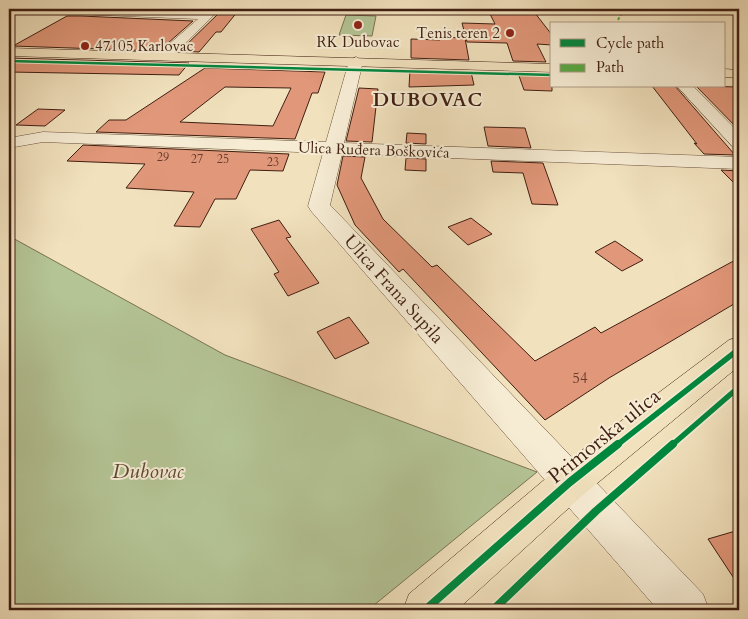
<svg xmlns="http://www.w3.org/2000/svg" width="748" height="619" font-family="Cardo,serif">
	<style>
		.green { fill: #b4c495; stroke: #7a7254 }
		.building { fill: #e19779; stroke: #401f12; fill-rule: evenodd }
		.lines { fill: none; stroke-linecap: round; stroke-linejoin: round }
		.minor-casing { stroke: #6c503d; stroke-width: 1 }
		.major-casing { stroke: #401f12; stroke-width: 1 }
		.minor { fill: #f6ecd4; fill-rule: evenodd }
		.major { fill: #f1e1bd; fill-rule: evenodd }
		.quiet { stroke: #56aa42; stroke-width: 2; stroke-dasharray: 3 2; stroke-linecap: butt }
		.cycleway-far2-casing { stroke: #f6ecd4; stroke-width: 4.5 }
		.cycleway-far1-casing { stroke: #f6ecd4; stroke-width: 9 }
		.cycleway-casing { stroke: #f6ecd4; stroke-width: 11 }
		.cycleway-far2 { stroke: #00873e; stroke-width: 2.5 }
		.cycleway-far1 { stroke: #00873e; stroke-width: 5.5 }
		.cycleway { stroke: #00873e; stroke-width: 8 }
		.poi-dot { fill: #8f2418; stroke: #f6ecd4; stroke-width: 2 }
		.labels { text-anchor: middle; stroke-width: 4; stroke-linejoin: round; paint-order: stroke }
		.far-number-label { font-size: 12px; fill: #683d2c }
		.far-poi-label { font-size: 15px; fill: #401f12; stroke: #f6ecd4; text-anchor: end }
		.far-street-label { font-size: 15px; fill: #401f12; stroke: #f6ecd4 }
		.number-label { font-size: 15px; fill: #683d2c }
		.street-label { font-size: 18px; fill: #401f12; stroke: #f6ecd4 }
		.far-district-label { font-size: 19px; font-weight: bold; letter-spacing: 1px; fill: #401f12; stroke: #f6ecd4 }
		.near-street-label { font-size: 21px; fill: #401f12; stroke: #f6ecd4 }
		.near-park-label { font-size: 21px; font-style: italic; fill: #5d4833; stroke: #f6ecd4 }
	</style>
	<rect width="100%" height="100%" fill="#f1e1bd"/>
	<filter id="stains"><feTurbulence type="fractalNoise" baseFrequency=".004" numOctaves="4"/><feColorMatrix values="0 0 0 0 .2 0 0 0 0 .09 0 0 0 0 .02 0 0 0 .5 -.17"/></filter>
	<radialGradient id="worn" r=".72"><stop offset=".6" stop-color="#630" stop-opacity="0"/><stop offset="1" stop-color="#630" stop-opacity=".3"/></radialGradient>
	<g class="green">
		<polygon points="346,15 376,16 372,36 339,35"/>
		<polygon points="9,236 225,355 537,472 368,610 9,610"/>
	</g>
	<g class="building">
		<polygon points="221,11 238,11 221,32 216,32 199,52 180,51"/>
		<polygon points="489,12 535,13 552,35 552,45 537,44 546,62 513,61 507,43 467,42 462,23 495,24"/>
		<polygon points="67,16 81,16 193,21 159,51 13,46"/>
		<polygon points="440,37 465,38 469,60 411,58 411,39 440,40"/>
		<polygon points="9,58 189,63 179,75 9,72"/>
		<path d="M205,68L325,72L318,93H312L295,139L96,132L109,120H126ZM225,87L291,88L273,126L180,122Z"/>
		<polygon points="410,70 471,72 474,85 409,87"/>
		<polygon points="518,73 552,74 552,91 524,90"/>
		<polygon points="652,86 675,86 735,155 704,154 694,143 697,144"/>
		<polygon points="696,86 739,87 739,130"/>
		<polygon points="359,88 378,89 372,142 346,141"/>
		<polygon points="38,109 65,110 45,126 16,125"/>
		<polygon points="484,127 525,128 531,148 488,146"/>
		<polygon points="407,133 426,134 426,144 406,143"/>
		<polygon points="83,145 289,154 283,171 250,170 236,199 215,199 200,227 174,226 194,192 126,188 145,164 67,161"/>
		<polygon points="343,156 365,157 361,178 383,219 432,267 437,265 535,361 595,327 601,333 739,258 739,301 609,378 545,420 403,269 399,272 355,225 337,185"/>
		<polygon points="406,158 426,159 426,171 405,170"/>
		<polygon points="491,161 543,163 558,205 532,204 523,173 493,172"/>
		<polygon points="721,170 739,171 739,188"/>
		<polygon points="471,218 492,234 468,245 448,227"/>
		<polygon points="279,220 291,237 286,238 319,283 288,296 274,274 279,272 251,229"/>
		<polygon points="615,241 643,260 622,271 595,252"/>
		<polygon points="349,317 369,343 335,359 317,332"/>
		<polygon points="739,530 739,586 708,539"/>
	</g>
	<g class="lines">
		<g class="minor-casing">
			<g id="minor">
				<polygon points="19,9 205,13 209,9 219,10 169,59 159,59 157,56 159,53 198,19 24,12"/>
				<polygon points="356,57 363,61 344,143 739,157 739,169 342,154 330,205 703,594 709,610 658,610 311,211 308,206 323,153 43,142 9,148 9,138 43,132 326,142 349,61"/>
				<polygon points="677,86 693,86 739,133 739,148 733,147"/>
			</g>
		</g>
		<g class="major-casing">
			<g id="major">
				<polygon points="9,48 552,64 552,72 9,56"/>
				<polygon points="724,69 739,70 739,78 724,77"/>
				<polygon points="739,337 739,366 583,495 457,610 403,610 409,594 557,469 729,340"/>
			</g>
		</g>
		<use href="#minor" class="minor"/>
		<use href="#major" class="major"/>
		<polyline class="quiet" points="618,20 621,14 739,11"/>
		<g class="cycleway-far2-casing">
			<polyline id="cycleway-far2" points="9,61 552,75"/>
		</g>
		<g class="cycleway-far1-casing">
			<g id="cycleway-far1">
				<polyline points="617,445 739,349"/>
				<polyline points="672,445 739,387"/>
			</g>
		</g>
		<g class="cycleway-casing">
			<g id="cycleway">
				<polyline points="425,610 570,482 618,444"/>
				<polyline points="493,610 596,511 673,444"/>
			</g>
		</g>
		<use href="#cycleway-far2" class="cycleway-far2"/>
		<use href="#cycleway-far1" class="cycleway-far1"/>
		<use href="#cycleway" class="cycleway"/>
	</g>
	<g class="poi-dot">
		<circle cx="358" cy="25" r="5"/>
		<circle cx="510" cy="33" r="5"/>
		<circle cx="85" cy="46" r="5"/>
	</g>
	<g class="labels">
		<g class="far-number-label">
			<text x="163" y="161">29</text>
			<text x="197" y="163">27</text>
			<text x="223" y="163">25</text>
			<text x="273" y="166">23</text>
		</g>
		<g class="far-poi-label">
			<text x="500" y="38">Tenis teren 2</text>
			<text x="358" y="47" text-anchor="middle">RK Dubovac</text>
			<text x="95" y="51" text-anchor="start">47105 Karlovac</text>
		</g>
		<g class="far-street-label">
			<text transform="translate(374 150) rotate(2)" y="5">Ulica Ruđera Boškovića</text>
		</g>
		<g class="number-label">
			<text x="580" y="383">54</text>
		</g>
		<g class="street-label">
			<text transform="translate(394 289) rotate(48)" y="6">Ulica Frana Supila</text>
		</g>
		<g class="far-district-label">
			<text x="428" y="106">DUBOVAC</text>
		</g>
		<g class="near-street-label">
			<text transform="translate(604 436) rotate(-39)" y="7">Primorska ulica</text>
		</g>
		<g class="near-park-label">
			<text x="148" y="478">Dubovac</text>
		</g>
	</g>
	<rect width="748" height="619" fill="none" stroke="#f1e1bd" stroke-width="30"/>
	<rect x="10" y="10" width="728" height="599" fill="none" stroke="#401f12" stroke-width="2.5"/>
	<rect x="15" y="15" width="718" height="589" fill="none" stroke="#401f12"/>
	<rect x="550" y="22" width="175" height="65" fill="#f6ecd4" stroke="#ad9a86"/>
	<rect x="560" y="39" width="25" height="8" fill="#00873e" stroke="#ad9a86"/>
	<text x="596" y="48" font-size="15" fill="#401f12">Cycle path</text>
	<rect x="560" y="64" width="25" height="8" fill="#56aa42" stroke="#ad9a86"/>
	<text x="596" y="72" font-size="15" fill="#401f12">Path</text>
	<rect width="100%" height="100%" filter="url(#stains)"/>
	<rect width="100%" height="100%" fill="url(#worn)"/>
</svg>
